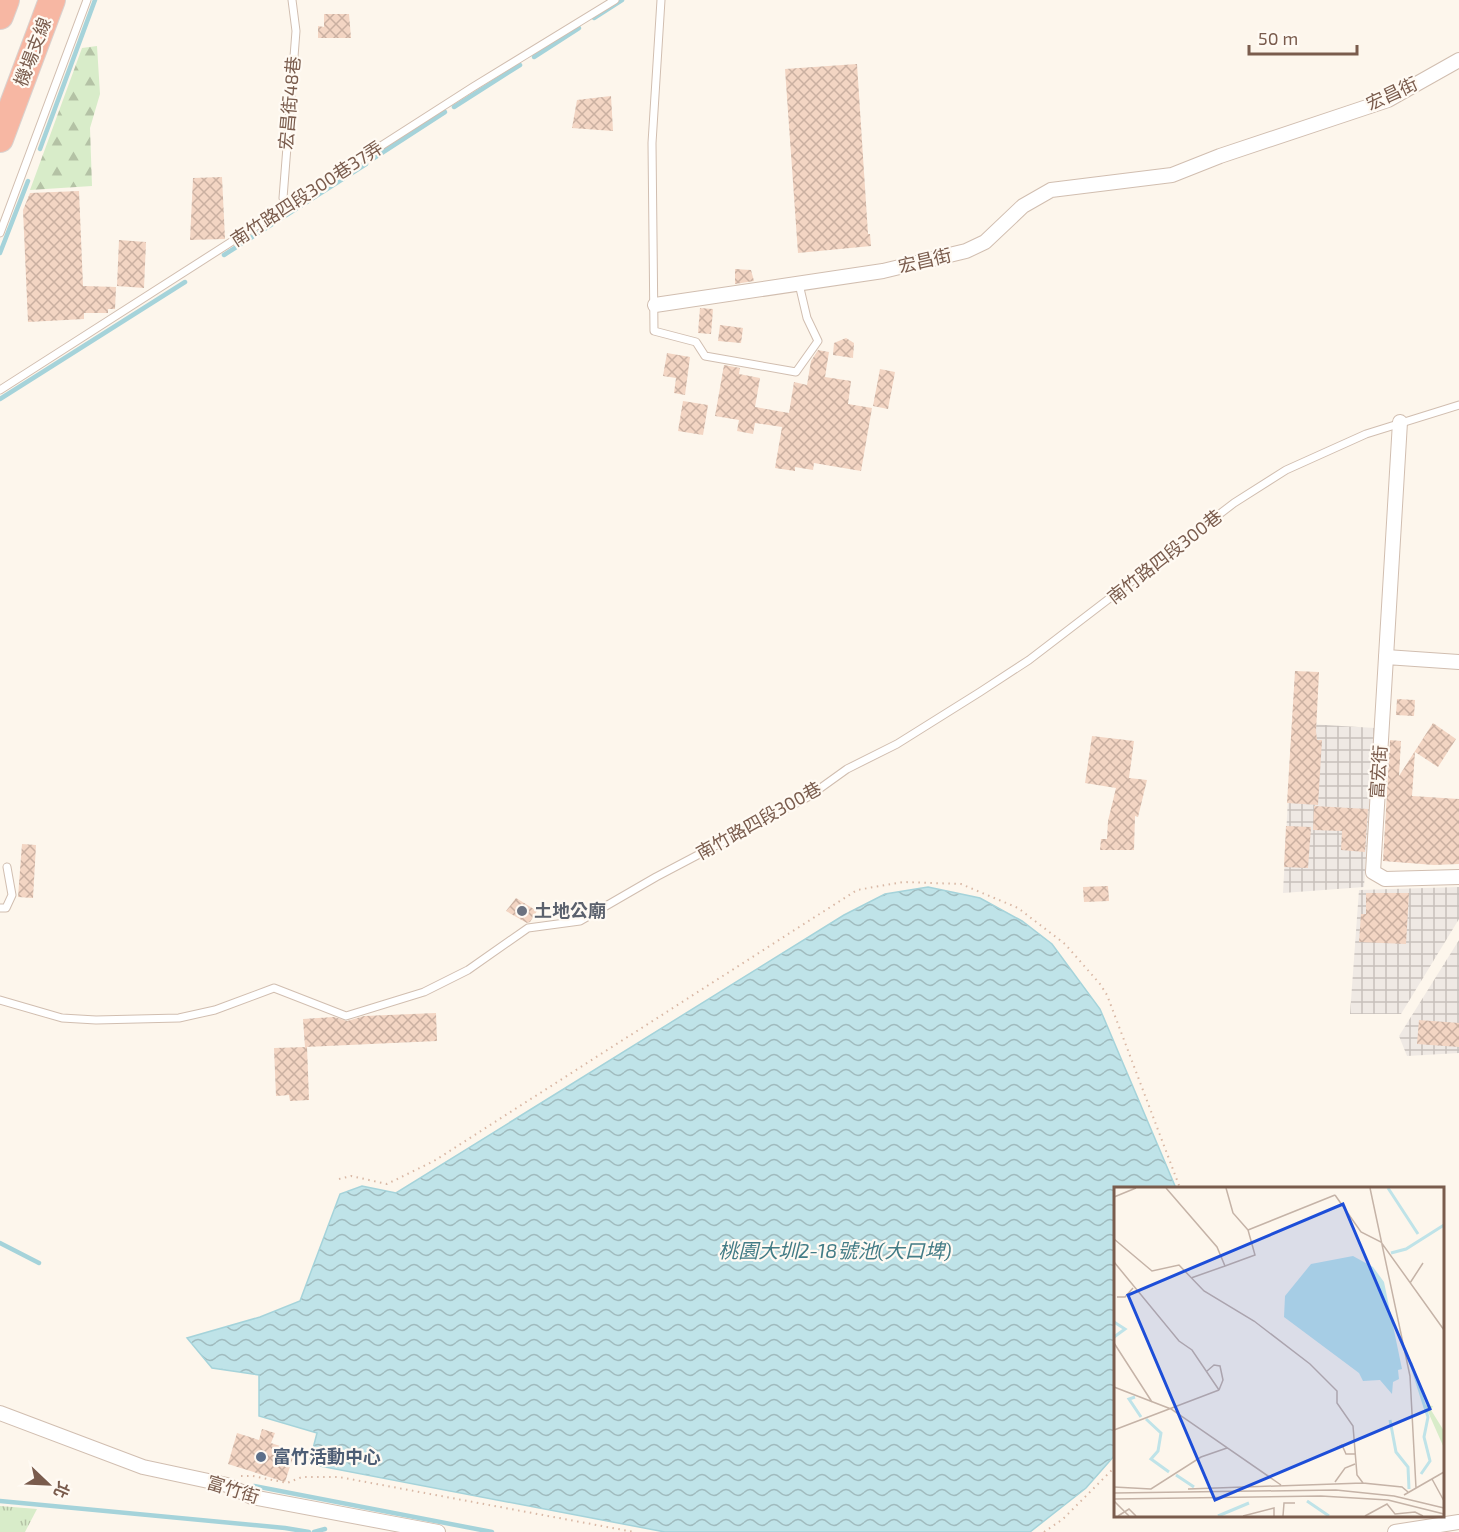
<svg xmlns="http://www.w3.org/2000/svg" width="1459" height="1532" font-family="'Exo 2','Noto Sans TC',sans-serif">
	<style>
		.industrial { fill: url(#industrial-grid) }
		.grass { fill: url(#grass-tufts) }
		.forest { fill: url(#forest-firs) }
		.water { fill: url(#water-waves); stroke: #a5d3da; stroke-width: 1.5 }
		.lines { fill: none; stroke-linecap: round; stroke-linejoin: round }
		.stream { stroke: #a5d3da; stroke-width: 4.5 }
		.building { fill: url(#building-cross-hatch) }
		.service-casing { stroke: #d1beb0; stroke-width: 9 }
		.minor-casing { stroke: #d1beb0; stroke-width: 16 }
		.motorway-casing { stroke: #dad1cd; stroke-width: 28 }
		.path { stroke: #d9b8a5; stroke-width: 2; stroke-dasharray: 1.5 4.5; stroke-linecap: butt }
		.service { stroke: #fff; stroke-width: 7 }
		.minor { stroke: #fff; stroke-width: 14 }
		.motorway { stroke: #f7b7a3; stroke-width: 26 }
		.worship-dot { fill: #6b7280; stroke: #fffaf3; stroke-width: 2 }
		.service-dot { fill: #5c6f8a; stroke: #fffaf3; stroke-width: 2 }
		.labels { text-anchor: middle; stroke-width: 4.5; stroke-linejoin: round; paint-order: stroke }
		.street-label { font-size: 18px; fill: #7a5c4d; stroke: #fffaf3 }
		.worship-label { font-size: 18px; font-weight: bold; fill: #5b616d; stroke: #fffaf3; text-anchor: start }
		.service-label { font-size: 18px; font-weight: bold; fill: #4e5e75; stroke: #fffaf3; text-anchor: start }
		.water-label { font-size: 20px; font-style: italic; fill: #437c86; stroke: #fffaf3 }
		.inset-river { fill: none; stroke: #bfe3e8; stroke-width: 3 }
		.inset-road { fill: none; stroke: #c5b3a7; stroke-width: 1.5 }
		.view { fill: #1d4ed8; fill-opacity: 0.15; stroke: #1d4ed8; stroke-width: 3 }
		.inset-edge { fill: none; stroke: #7a5c4d; stroke-width: 3 }
	</style>
	<defs>
		<pattern id="industrial-grid" width="8" height="8" patternUnits="userSpaceOnUse" patternTransform="scale(1.5)"><rect width="8" height="8" fill="#efe9e4"/><path d="M0 4h8M4 0v8" fill="none" stroke="#c7c0bb"/></pattern>
		<pattern id="grass-tufts" width="24" height="20" patternUnits="userSpaceOnUse" patternTransform="scale(1.5)"><rect width="24" height="20" fill="#d8ecc9"/><path d="M3 7l-1-3M5 7V3M7 7l1-3M15 17l-1-3M17 17v-4M19 17l1-3" fill="none" stroke="#b4c2a5"/></pattern>
		<pattern id="forest-firs" width="22" height="20" patternUnits="userSpaceOnUse" patternTransform="scale(1.5)"><rect width="22" height="20" fill="#d8ecc9"/><path d="M5 1l3.5 6h-7zM16 11l3.5 6h-7z" fill="#b4c2a5"/></pattern>
		<pattern id="water-waves" width="16" height="10" patternUnits="userSpaceOnUse" patternTransform="scale(1.5)"><rect width="16" height="10" fill="#bfe3e8"/><path d="M0 5q4-4 8 0t8 0" fill="none" stroke="#a0bbbe"/></pattern>
		<pattern id="building-cross-hatch" width="8" height="8" patternUnits="userSpaceOnUse" patternTransform="scale(1.5)"><rect width="8" height="8" fill="#f3d5c3"/><path d="M0 0l8 8M0 8l8-8" fill="none" stroke="#cab0a1"/></pattern>
	</defs>
	<rect width="100%" height="100%" fill="#fdf6ec"/>
	<g class="industrial">
		<polygon points="1292,723 1375,728 1364,887 1283,893"/>
		<polygon points="1459,887 1459,919 1401,1014 1350,1014 1359,890"/>
		<polygon points="1459,940 1459,1053 1407,1056 1399,1036"/>
	</g>
	<polygon class="grass" points="0,1506 37,1509 25,1532 0,1532"/>
	<polygon class="forest" points="97,46 100,94 90,128 92,186 30,190 82,48"/>
	<polygon class="water" points="928,887 980,898 1022,921 1052,944 1100,1009 1175,1186 1175,1188 1116,1188 1115,1455 1086,1488 1030,1532 665,1532 309,1464 317,1433 259,1416 259,1375 212,1368 187,1338 260,1317 300,1301 340,1194 362,1186 396,1193 844,915 885,894"/>
	<g class="lines">
		<g class="stream">
			<polyline points="594,18 622,0"/>
			<polyline points="534,57 579,28"/>
			<polyline points="454,107 520,65"/>
			<polyline points="40,149 95,0"/>
			<polyline points="374,158 445,112"/>
			<polyline points="0,253 28,181"/>
			<polyline points="224,255 366,164"/>
			<polyline points="0,399 185,282"/>
			<polyline points="0,1243 39,1263"/>
			<polyline points="254,1486 492,1532"/>
			<polyline points="0,1501 285,1528 309,1532"/>
			<polyline points="314,1532 325,1529"/>
		</g>
	</g>
	<g class="building">
		<polygon points="324,14 349,14 351,38 318,38 318,26 324,27"/>
		<polygon points="857,64 868,234 870,234 871,246 798,253 785,69"/>
		<polygon points="611,96 613,131 572,128 577,100"/>
		<polygon points="222,177 225,239 190,240 193,178"/>
		<polygon points="79,191 83,286 116,287 115,309 108,309 108,313 84,313 84,319 28,322 23,210 30,193"/>
		<polygon points="119,240 146,242 144,288 117,286"/>
		<polygon points="735,269 751,270 754,281 735,284"/>
		<polygon points="700,308 713,309 711,334 698,333"/>
		<polygon points="720,325 743,328 741,343 718,341"/>
		<polygon points="846,338 854,343 853,358 833,355 834,343"/>
		<polygon points="818,350 829,352 825,377 851,381 848,404 872,408 861,471 814,463 813,470 795,467 795,471 775,468 782,427 755,423 753,434 737,431 739,420 715,416 724,365 740,368 739,374 760,378 755,407 789,413 794,382 807,385 811,361"/>
		<polygon points="667,353 690,357 685,395 674,393 676,378 663,376"/>
		<polygon points="880,369 895,372 888,409 873,406"/>
		<polygon points="683,401 708,405 703,435 678,431"/>
		<polygon points="1295,671 1319,672 1316,731 1317,740 1322,740 1318,805 1287,803"/>
		<polygon points="1397,699 1415,700 1414,716 1396,715"/>
		<polygon points="1433,723 1456,739 1438,767 1415,752 1412,796 1459,799 1459,864 1434,865 1383,861 1390,740 1401,741 1399,776"/>
		<polygon points="1092,736 1134,741 1129,778 1147,780 1138,817 1135,816 1134,850 1100,850 1101,839 1107,839 1108,821 1116,788 1085,783"/>
		<polygon points="1314,806 1368,809 1365,852 1341,850 1342,831 1313,830"/>
		<polygon points="1286,826 1311,827 1308,868 1284,867"/>
		<polygon points="22,844 36,845 33,898 18,897"/>
		<polygon points="1108,886 1109,901 1084,902 1083,887"/>
		<polygon points="1366,893 1409,893 1406,944 1359,942 1361,914 1366,914"/>
		<polygon points="516,898 537,911 530,922 527,923 506,911"/>
		<polygon points="436,1013 437,1041 305,1047 303,1019 334,1017 347,1021 364,1016"/>
		<polygon points="1419,1020 1459,1023 1459,1047 1417,1044"/>
		<polygon points="307,1047 309,1100 290,1101 289,1095 276,1096 274,1048"/>
		<polygon points="262,1429 275,1433 271,1443 295,1451 285,1482 228,1464 237,1433 259,1440"/>
	</g>
	<g class="lines">
		<g class="service-casing">
			<g id="service">
				<polyline points="661,0 652,143 654,331 696,342 705,356 796,372 818,341 807,318 799,284"/>
				<polyline points="287,206 283,198 296,31 292,0"/>
				<polyline points="0,233 87,0"/>
				<polyline points="0,390 473,87 615,0"/>
				<polyline points="0,908 6,908 12,895 7,867"/>
				<polyline points="0,1000 62,1018 96,1020 179,1018 215,1010 274,988 346,1016 424,992 468,970 528,928 580,921 656,877 808,797 847,769 897,744 980,692 1029,660 1234,503 1286,470 1366,434 1459,405"/>
			</g>
		</g>
		<g class="minor-casing">
			<g id="minor">
				<polyline points="655,305 883,271 966,251 985,242 1023,206 1051,190 1172,175 1220,156 1388,100 1459,60"/>
				<polyline points="1386,657 1400,422"/>
				<polyline points="1459,662 1386,657 1373,872 1385,879 1459,877"/>
				<polyline points="0,1413 143,1467 227,1485 252,1497 438,1532"/>
				<polyline points="1395,1532 1459,1522"/>
			</g>
		</g>
		<g class="motorway-casing">
			<g id="motorway">
				<polyline points="0,16 6,0"/>
				<polyline points="0,139 52,0"/>
			</g>
		</g>
		<g class="path">
			<polyline points="339,1179 351,1176 387,1184 434,1161 857,890 903,882 961,884 1018,908 1065,944 1100,984 1107,995 1180,1188"/>
			<polyline points="241,1476 253,1476 287,1483 302,1477 339,1477 634,1532"/>
			<polyline points="1044,1532 1063,1519 1116,1466"/>
		</g>
		<use href="#service" class="service"/>
		<use href="#minor" class="minor"/>
		<use href="#motorway" class="motorway"/>
	</g>
	<circle class="worship-dot" cx="522" cy="911" r="6"/>
	<circle class="service-dot" cx="261" cy="1457" r="6"/>
	<g class="labels">
		<g class="street-label">
			<text transform="translate(33 52) rotate(-69)" y="6">機場支線</text>
			<text transform="translate(1392 94) rotate(-25)" y="6">宏昌街</text>
			<text transform="translate(290 103) rotate(-85)" y="6">宏昌街48巷</text>
			<text transform="translate(307 194) rotate(-33)" y="6">南竹路四段300巷37弄</text>
			<text transform="translate(925 261) rotate(-13)" y="6">宏昌街</text>
			<text transform="translate(1165 557) rotate(-38)" y="6">南竹路四段300巷</text>
			<text transform="translate(1379 772) rotate(-86)" y="6">富宏街</text>
			<text transform="translate(759 821) rotate(-29)" y="6">南竹路四段300巷</text>
			<text transform="translate(233 1490) rotate(17)" y="6">富竹街</text>
		</g>
		<g class="worship-label">
			<text x="534" y="917">土地公廟</text>
		</g>
		<g class="service-label">
			<text x="273" y="1463">富竹活動中心</text>
		</g>
		<g class="water-label">
			<text x="835" y="1258">桃園大圳2-18號池(大口埤)</text>
		</g>
	</g>
	<g transform="translate(1114 1187)">
		<rect width="330" height="330" fill="#fdf6ec"/>
		<path d="M311,218L319,219L317,223L330,244V261Z" fill="#d8ecc9"/>
		<path d="M239,69L259,80L270,95L288,182L284,183L285,192L279,195L278,207L266,193L249,194L245,186L170,130L171,109L197,77Z" fill="#bfe3e8"/>
		<path class="inset-river" d="M274,1L304,47M277,66L292,62L330,38M0,135L11,142L0,150M297,176L314,230L310,250L316,274L307,287M21,210L15,212L27,230M32,232L47,246L44,264L37,272L55,285M276,233L282,265L294,280L295,302M62,288L80,300M193,314L215,329M104,329L135,316"/>
		<path class="inset-road" d="M52,1L103,60L111,79L141,68L134,43L221,8M112,1L119,26L134,43M256,1L296,189L302,301M221,8L247,45L267,55L330,143M0,10L22,1M0,52L38,84L65,78L90,104L140,134L196,177L223,204V216L239,239L243,288L249,296L288,300L294,305M0,75L65,154L78,163L105,203M77,91L111,79M296,96L309,76M3,110H11L19,101M0,156L38,215M93,184L100,178L106,179L109,193L105,203M0,200L57,222L167,298M0,243L105,203M222,261L228,258L232,267H242M318,292L330,314M221,295L231,281L241,277M0,300L37,302L87,270L113,261M74,302L249,296M0,306L222,303L280,309L330,321M290,308L330,285M0,312L207,309L274,313L330,327M0,314L15,329M4,329L15,322L22,329M129,329L160,321V329M169,329L170,316H181M251,329L273,317L281,327L301,325L309,329"/>
		<path class="view" d="M229,17L316,222L101,313L14,108Z"/>
		<rect width="330" height="330" class="inset-edge"/>
	</g>
	<g transform="translate(48 1484) rotate(113)" stroke="#fffaf3" stroke-width="4.5" paint-order="stroke">
	<path d="M0-4.5L10 22L0 15L-10 22Z" fill="#7a5c4d"/>
	<text y="-9" font-size="16" font-weight="bold" text-anchor="middle" fill="#7a5c4d">北</text>
	</g>
	<path d="M1249 45v9h108v-9" fill="none" stroke="#7a5c4d" stroke-width="3"/>
	<text x="1258" y="45" font-size="18" fill="#7a5c4d" stroke="#fffaf3" stroke-width="4.5" paint-order="stroke">50 m</text>
</svg>
